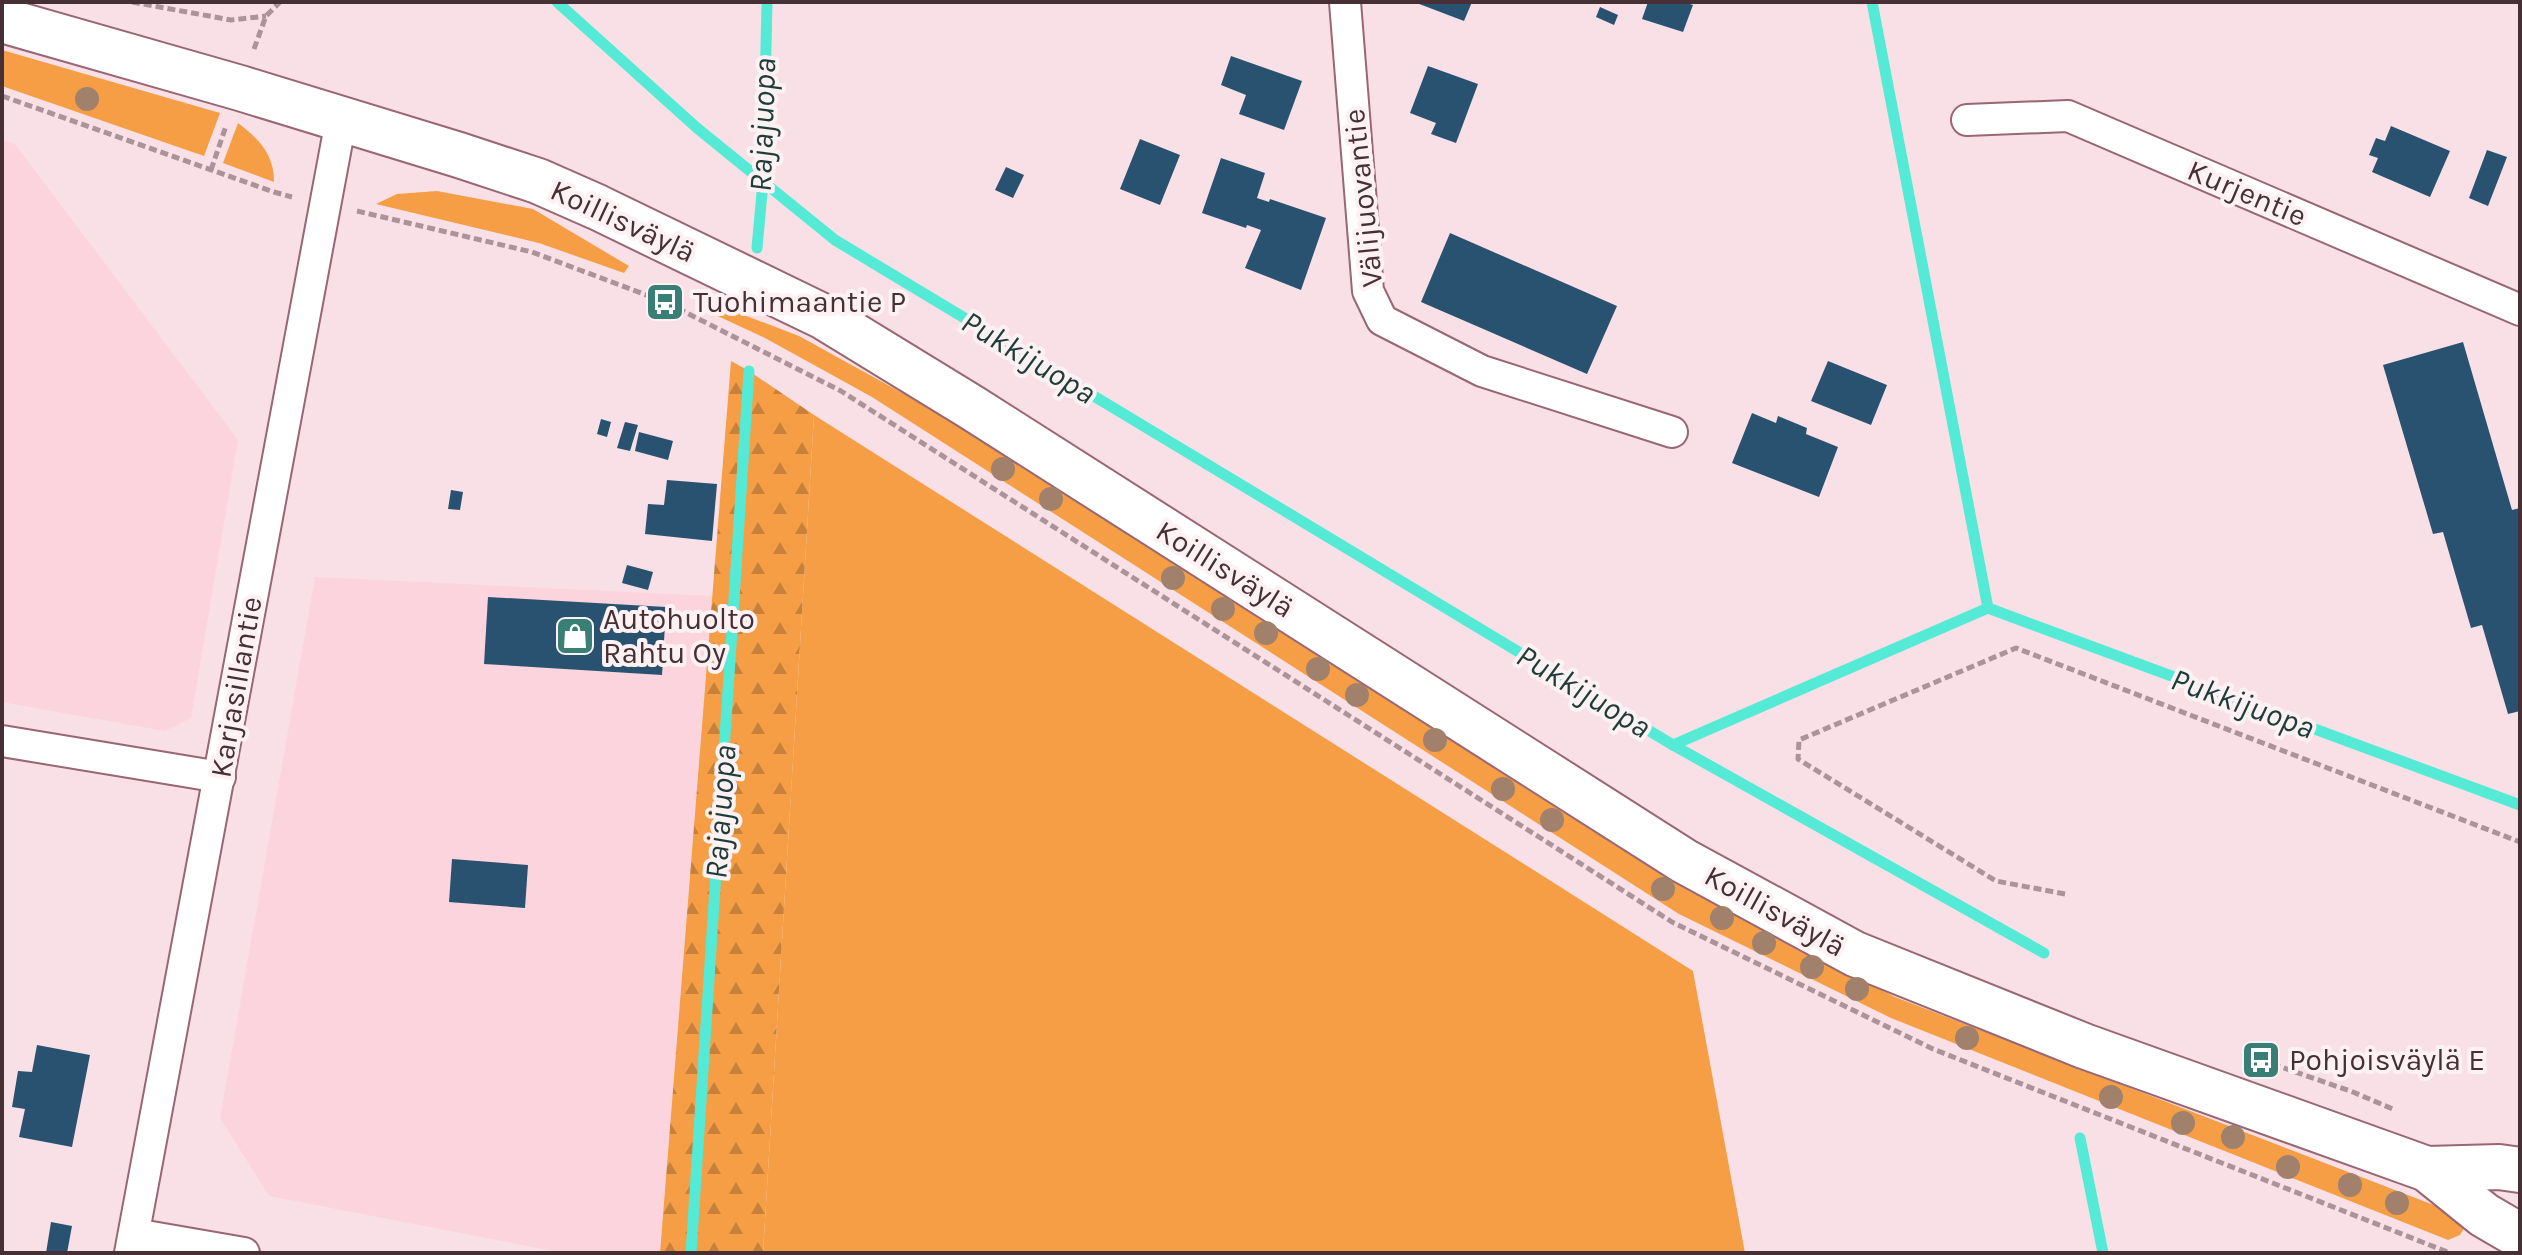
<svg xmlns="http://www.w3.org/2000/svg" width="2522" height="1255" font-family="Karla,sans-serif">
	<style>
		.built { fill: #fcd4dd }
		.green { fill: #f59e45 }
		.forest { fill: url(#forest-firs) }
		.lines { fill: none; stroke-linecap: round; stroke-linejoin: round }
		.stream { stroke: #54ead6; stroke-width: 11 }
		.building { fill: #295270 }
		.street-casing { stroke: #996673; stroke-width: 34 }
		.secondary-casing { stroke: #996673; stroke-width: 48 }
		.path { stroke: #ab9399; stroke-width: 5; stroke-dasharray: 8 4; stroke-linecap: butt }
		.street { stroke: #fff; stroke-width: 30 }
		.secondary { stroke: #fff; stroke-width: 44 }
		.tree { fill: #a2816c }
		.labels { text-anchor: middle; stroke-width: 8; stroke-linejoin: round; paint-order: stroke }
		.street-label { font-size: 30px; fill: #463035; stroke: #fdf1f4 }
		.poi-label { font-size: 30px; fill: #463035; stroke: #fdf1f4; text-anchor: start }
		.water-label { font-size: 32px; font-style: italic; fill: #1e3d38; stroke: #fdf1f4 }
	</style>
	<defs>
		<pattern id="forest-firs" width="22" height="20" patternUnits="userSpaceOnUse" patternTransform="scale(2)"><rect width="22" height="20" fill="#f59e45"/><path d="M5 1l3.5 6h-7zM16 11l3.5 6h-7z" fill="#c8813a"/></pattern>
	</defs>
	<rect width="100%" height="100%" fill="#f9e0e6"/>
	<g class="built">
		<polygon points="2,140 15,144 238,440 191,718 165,731 2,702"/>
		<polygon points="315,577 712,596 660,1253 564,1253 269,1196 220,1118"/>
	</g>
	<g class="green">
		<polygon points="2,50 220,113 204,156 2,86"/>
		<path d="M238,123C259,139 274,154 274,182L223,163Z"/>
		<polygon points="437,191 533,209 629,266 624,273 539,243 376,204 397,194"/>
		<polygon points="710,302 799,336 944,416 1656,869 1895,997 2470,1219 2460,1235 2448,1240 1891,1018 1679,914 872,397 765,338 707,311"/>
		<polygon points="814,415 1693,971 1745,1253 763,1253"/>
	</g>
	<polygon class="forest" points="731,361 749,371 814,415 763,1253 660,1253"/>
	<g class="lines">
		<g class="stream">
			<polyline points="557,2 697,128 835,240 1673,745 1988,608 2520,805"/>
			<polyline points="1872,2 1988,608"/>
			<polyline points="757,248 763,182 767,2"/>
			<polyline points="1673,745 2044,953"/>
			<polyline points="2080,1138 2103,1253"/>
			<polyline points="691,1253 749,371"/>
		</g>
	</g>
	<g class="building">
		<polygon points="1414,2 1472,2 1464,21"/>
		<polygon points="1648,2 1683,2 1693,5 1683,32 1642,19"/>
		<polygon points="1600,7 1618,15 1614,25 1596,17"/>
		<polygon points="1231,56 1302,81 1284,130 1239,114 1246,95 1221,85"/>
		<polygon points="1428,66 1478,84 1456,143 1431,134 1436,123 1410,113"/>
		<polygon points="2391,126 2450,151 2430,197 2372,172 2378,158 2369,155 2376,138 2385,141"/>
		<polygon points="1140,139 1180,155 1160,205 1120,189"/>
		<polygon points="2487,150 2507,157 2488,206 2469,198"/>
		<polygon points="1221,158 1265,173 1257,198 1269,202 1270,199 1326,218 1301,290 1245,268 1261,230 1247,225 1246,228 1202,213"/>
		<polygon points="1006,167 1024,175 1013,198 995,190"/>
		<polygon points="1450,233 1617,306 1587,374 1421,302"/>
		<polygon points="2463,342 2512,510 2520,508 2520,711 2508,714 2482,625 2471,628 2443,532 2433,534 2383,365"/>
		<polygon points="1828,361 1887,385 1871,425 1811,401"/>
		<polygon points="1752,413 1776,423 1778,416 1807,428 1806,434 1838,447 1819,497 1732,463"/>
		<polygon points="601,419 611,422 607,437 597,434"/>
		<polygon points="625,422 638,425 630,451 617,448"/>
		<polygon points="639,432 673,441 668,460 635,451"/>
		<polygon points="667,480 717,484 712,541 645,534 648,504 664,505"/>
		<polygon points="451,490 463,492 460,510 448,509"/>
		<polygon points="627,565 653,572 648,590 622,583"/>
		<polygon points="488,597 666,607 662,675 484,664"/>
		<polygon points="452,859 528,865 525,908 449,902"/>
		<polygon points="37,1045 90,1055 72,1147 19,1137 25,1109 12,1107 18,1071 32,1072"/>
		<polygon points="51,1222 72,1226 67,1253 46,1253"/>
	</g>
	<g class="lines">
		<g class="street-casing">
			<g id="street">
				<polyline points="1345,2 1368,291 1382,320 1482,371 1672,432"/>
				<polyline points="1967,120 2068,116 2520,310"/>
				<polyline points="2,741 220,777"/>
				<polyline points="134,1234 244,1253"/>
				<polyline points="130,1253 341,120"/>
			</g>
		</g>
		<g class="secondary-casing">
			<g id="secondary">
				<polyline points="2,20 240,88 459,155 538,181 597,207 824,317 971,407 1684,861 1855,954 2084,1046 2427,1169 2484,1215 2520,1236"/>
				<polyline points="2427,1169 2499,1167 2520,1170"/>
			</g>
		</g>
		<g class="path">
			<polyline points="132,2 231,20 266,16"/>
			<polyline points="254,49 266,16 280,2"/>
			<polyline points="2,96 274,192 292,197"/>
			<polyline points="211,170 226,126"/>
			<polyline points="357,211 532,252 665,302 841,391 1672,922 1933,1049 2450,1253"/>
			<polyline points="2065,894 1996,881 1798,759 1799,740 2016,648 2520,842"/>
			<polyline points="2261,1060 2353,1092 2395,1110"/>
		</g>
		<use href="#street" class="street"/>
		<use href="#secondary" class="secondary"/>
	</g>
	<g class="tree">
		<circle cx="87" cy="99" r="12"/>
		<circle cx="1003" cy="469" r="12"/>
		<circle cx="1051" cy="499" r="12"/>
		<circle cx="1173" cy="578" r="12"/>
		<circle cx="1223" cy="609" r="12"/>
		<circle cx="1266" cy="633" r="12"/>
		<circle cx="1318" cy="669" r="12"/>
		<circle cx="1357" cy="695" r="12"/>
		<circle cx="1435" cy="740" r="12"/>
		<circle cx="1503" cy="789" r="12"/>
		<circle cx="1552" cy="820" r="12"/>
		<circle cx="1663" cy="889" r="12"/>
		<circle cx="1722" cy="918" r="12"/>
		<circle cx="1764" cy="943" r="12"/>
		<circle cx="1812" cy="967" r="12"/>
		<circle cx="1857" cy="989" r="12"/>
		<circle cx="1967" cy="1038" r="12"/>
		<circle cx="2111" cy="1097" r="12"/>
		<circle cx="2183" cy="1123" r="12"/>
		<circle cx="2233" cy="1137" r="12"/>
		<circle cx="2288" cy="1167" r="12"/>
		<circle cx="2350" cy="1185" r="12"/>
		<circle cx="2397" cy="1203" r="12"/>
	</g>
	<defs>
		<g id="bus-square" transform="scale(2)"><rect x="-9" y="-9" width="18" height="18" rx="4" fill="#3a7f75" stroke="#fdf1f4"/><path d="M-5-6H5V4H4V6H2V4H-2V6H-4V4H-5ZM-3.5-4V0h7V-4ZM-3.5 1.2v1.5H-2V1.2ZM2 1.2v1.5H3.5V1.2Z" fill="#fff"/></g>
		<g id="shop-square" transform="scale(2)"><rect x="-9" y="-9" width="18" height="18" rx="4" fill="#3a7f75" stroke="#fdf1f4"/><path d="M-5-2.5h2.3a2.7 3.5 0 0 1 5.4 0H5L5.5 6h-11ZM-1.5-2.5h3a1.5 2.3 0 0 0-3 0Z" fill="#fff"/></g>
	</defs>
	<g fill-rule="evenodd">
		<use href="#bus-square" x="665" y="302"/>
		<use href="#shop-square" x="575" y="636"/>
		<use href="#bus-square" x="2261" y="1060"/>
	</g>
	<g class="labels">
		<g class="street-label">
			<text transform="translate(2247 193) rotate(23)" y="10">Kurjentie</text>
			<text transform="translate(1363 198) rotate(-96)" y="10">Välijuovantie</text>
			<text transform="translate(623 221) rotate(25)" y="10">Koillisväylä</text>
			<text transform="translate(1225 569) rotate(32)" y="10">Koillisväylä</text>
			<text transform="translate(236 687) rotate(-80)" y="10">Karjasillantie</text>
			<text transform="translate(1775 911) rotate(29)" y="10">Koillisväylä</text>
		</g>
		<g class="poi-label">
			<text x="693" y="312">Tuohimaantie P</text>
			<text x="603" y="629">Autohuolto<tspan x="603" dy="34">Rahtu Oy</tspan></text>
			<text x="2289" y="1070">Pohjoisväylä E</text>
		</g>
		<g class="water-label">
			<text transform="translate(762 125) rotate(-88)" y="11">Rajajuopa</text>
			<text transform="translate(1029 357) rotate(31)" y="11">Pukkijuopa</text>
			<text transform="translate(1584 691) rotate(31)" y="11">Pukkijuopa</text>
			<text transform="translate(2243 703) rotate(20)" y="11">Pukkijuopa</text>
			<text transform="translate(720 812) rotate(-86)" y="11">Rajajuopa</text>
		</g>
	</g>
	<rect width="2522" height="1255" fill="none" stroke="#463035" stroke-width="8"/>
</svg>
